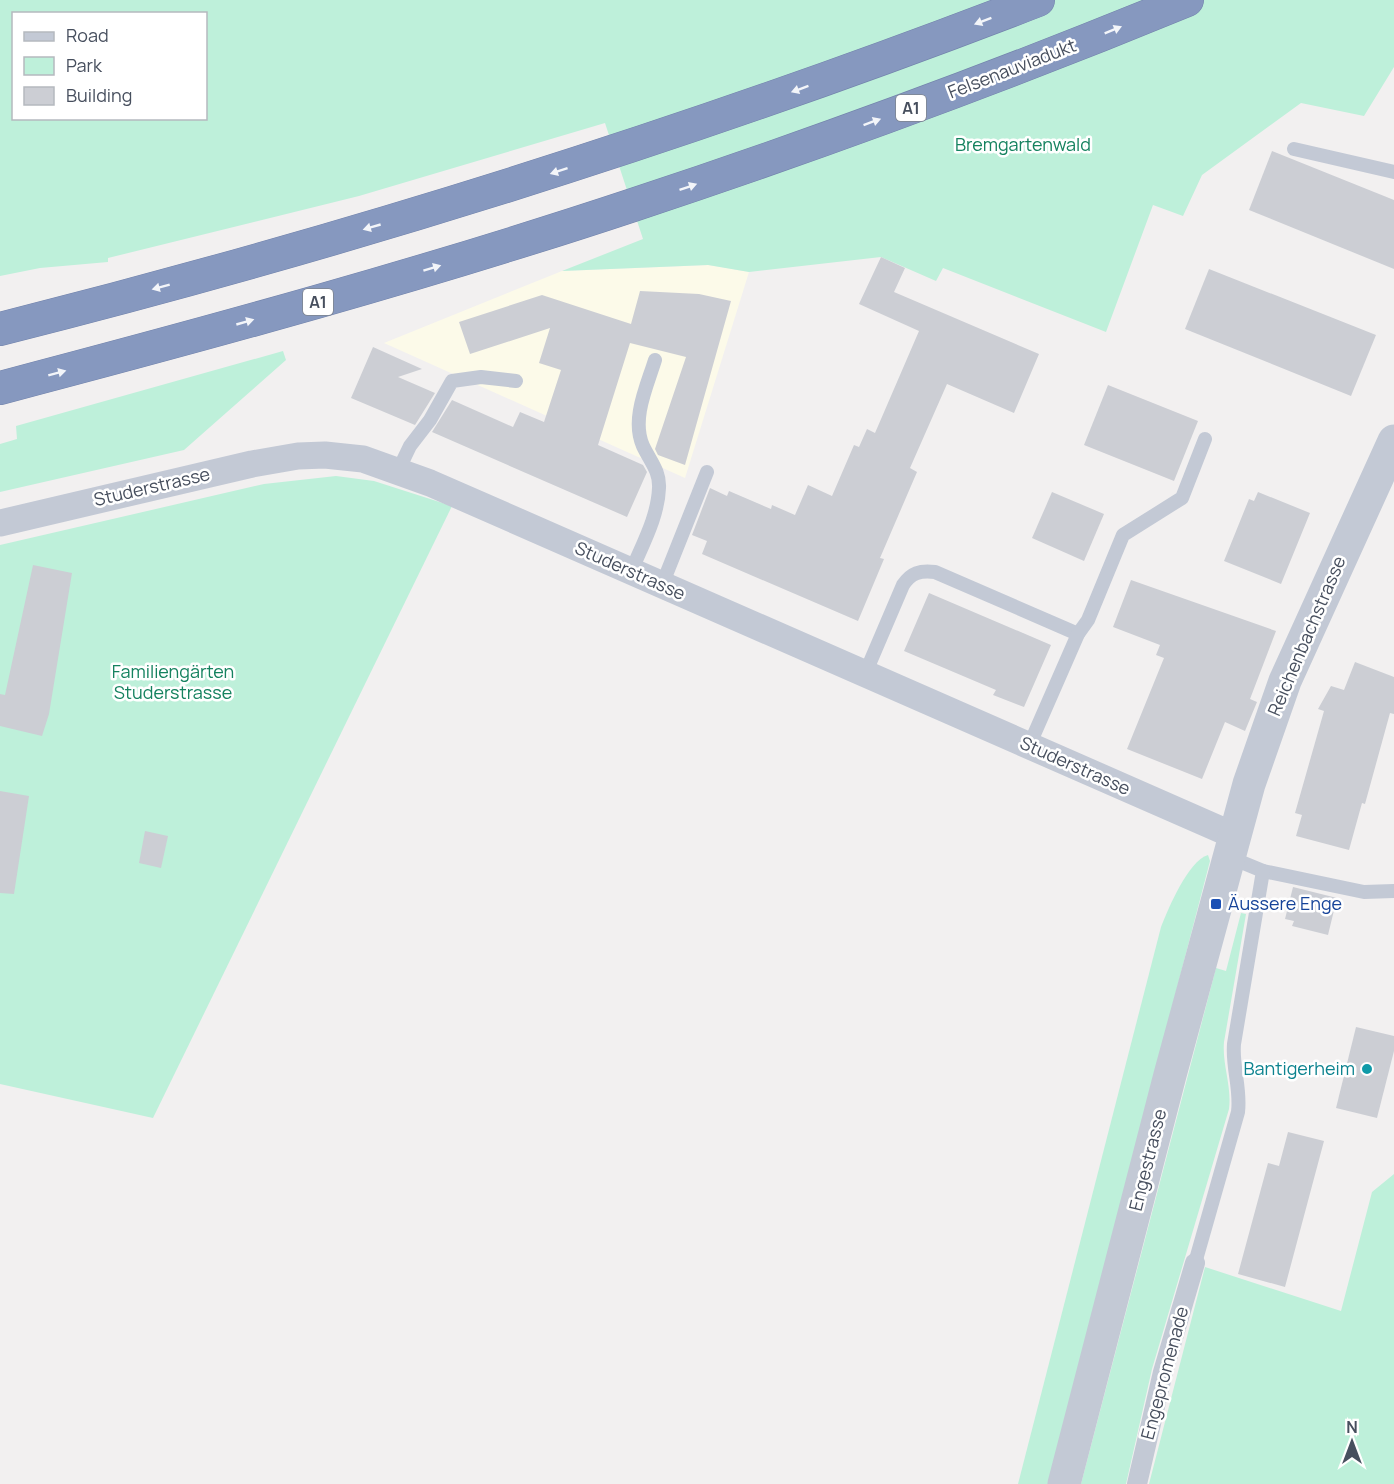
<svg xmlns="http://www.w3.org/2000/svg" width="1394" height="1484" font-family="Manrope,sans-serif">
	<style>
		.commercial { fill: #fcfae9 }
		.green { fill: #bef0da; fill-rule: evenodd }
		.building { fill: #ccced4 }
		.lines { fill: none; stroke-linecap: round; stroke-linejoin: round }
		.motorway-casing { stroke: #7283ab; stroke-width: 34 }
		.service { stroke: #c3c9d5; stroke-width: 14 }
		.pedestrian { stroke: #c3c9d5; stroke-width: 20 }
		.minor { stroke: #c3c9d5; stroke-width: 27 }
		.tertiary { stroke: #c3c9d5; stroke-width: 33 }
		.motorway { stroke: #8698bf; stroke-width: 33 }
		.oneway { fill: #f3f5f9 }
		.transit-dot { fill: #1a4fb4; stroke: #fff; stroke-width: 2 }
		.culture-dot { fill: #0f9aa8; stroke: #fff; stroke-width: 2 }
		.labels { text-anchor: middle; stroke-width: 5; stroke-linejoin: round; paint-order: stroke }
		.shield { fill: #fff; stroke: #7e848e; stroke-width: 1.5 }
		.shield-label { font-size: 16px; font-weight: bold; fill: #474f5e }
		.street-label { font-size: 18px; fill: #474f5e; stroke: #fff }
		.park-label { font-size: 18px; fill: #15825f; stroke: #fff }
		.transit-label { font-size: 18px; fill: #164399; stroke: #fff; text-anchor: start }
		.culture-label { font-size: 18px; fill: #0d838f; stroke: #fff; text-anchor: end }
	</style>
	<rect width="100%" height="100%" fill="#f2f0f0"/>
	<polygon class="commercial" points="709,265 749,272 685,478 384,343 562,271"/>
	<g class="green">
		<path d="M0,0H1394V67L1364,116L1301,103L1202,175L1183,216L1153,205L1106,332L943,268L936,281L881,257L749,272L708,265L562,271L643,239L605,123L359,196L108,258V262L40,268L0,276ZM14,14H206V118H14Z"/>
		<polygon points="283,351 286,360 184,450 0,492 0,444 17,439 16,426"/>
		<polygon points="336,476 374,481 452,506 153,1118 0,1084 0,545 264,484"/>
		<path d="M1208,855L1210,861L1048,1484H1018L1161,927C1168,909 1188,861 1208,855Z"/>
		<path d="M1241,913L1246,914L1224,1042C1222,1065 1232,1086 1229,1109L1152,1369L1126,1484H1081L1216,968L1226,971Z"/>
		<polygon points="1394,1174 1394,1484 1149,1484 1205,1267 1341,1311 1372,1192"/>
	</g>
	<g class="building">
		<polygon points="1272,151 1394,200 1394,269 1249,210"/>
		<polygon points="881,257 905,268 894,292 1039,354 1014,413 947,384 910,468 917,472 880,558 884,559 858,621 702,554 707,541 692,535 710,488 727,496 729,491 771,509 772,505 795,515 808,485 832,496 854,445 859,447 867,429 875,433 919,331 859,304"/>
		<polygon points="1209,269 1376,335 1351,396 1185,329"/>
		<polygon points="640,291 699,294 731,301 685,465 658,455 655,449 686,357 630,343 598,445 643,465 647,472 627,517 432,432 452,400 513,427 520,412 544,422 561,370 539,363 550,328 470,354 459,322 542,295 631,324"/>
		<polygon points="373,347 422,369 398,377 435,393 415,425 351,398"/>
		<polygon points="1108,385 1198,421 1174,481 1084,445"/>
		<polygon points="1052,492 1104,514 1084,561 1032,538"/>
		<polygon points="1258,492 1310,513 1281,584 1224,561 1249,499 1254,501"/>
		<polygon points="33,565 72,573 49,714 42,736 0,726 0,694 5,695"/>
		<polygon points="1131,580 1276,631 1250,699 1257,702 1245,731 1225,722 1202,779 1127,749 1164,658 1156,655 1160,645 1113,627"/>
		<polygon points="929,593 1051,645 1024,707 993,695 996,690 904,651"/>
		<polygon points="1355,662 1394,677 1394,714 1390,713 1365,804 1362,803 1349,850 1296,836 1302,815 1295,813 1324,711 1318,709 1331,686 1344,690"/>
		<polygon points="0,791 29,796 14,894 0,893"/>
		<polygon points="145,831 168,836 161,868 139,863"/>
		<polygon points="1293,887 1337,898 1328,935 1292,926 1294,921 1285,919"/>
		<polygon points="1356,1027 1394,1036 1394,1051 1377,1118 1336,1108"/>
		<polygon points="1288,1132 1324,1141 1285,1287 1238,1274 1268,1163 1279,1166"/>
	</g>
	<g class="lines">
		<g class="motorway-casing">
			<g id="motorway">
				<path d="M0,329C353,240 699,131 1038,0"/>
				<path d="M0,388C213,332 425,274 633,205C820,143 1005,75 1187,0"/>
			</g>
		</g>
		<g class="service">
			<polyline points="1294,149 1394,172"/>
			<polyline points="398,471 410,446 430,420 452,381 481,377 516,381"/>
			<path d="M631,572C642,545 658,517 659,488C660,471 650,461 643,446C631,419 647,386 655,360"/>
			<polyline points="662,585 707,472"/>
			<path d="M865,674L903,585C911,573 920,570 935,572L1078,634"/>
			<polyline points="1029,746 1078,634 1088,620 1123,535 1182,498 1205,439"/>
			<polyline points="1263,871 1364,892 1394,891"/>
			<path d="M1195,1263L1238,1112C1241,1089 1232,1067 1234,1044L1263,871L1229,857"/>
		</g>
		<polyline class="pedestrian" points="1137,1484 1163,1372 1195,1263"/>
		<polyline class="minor" points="0,523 252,464 298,456 325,455 363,459 430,483 1235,836"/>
		<polyline class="tertiary" points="1064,1484 1170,1075 1249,784 1285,681 1394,441"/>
		<use href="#motorway" class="motorway"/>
	</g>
	<defs><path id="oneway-solid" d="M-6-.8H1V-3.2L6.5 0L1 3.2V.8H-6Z" transform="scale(1.5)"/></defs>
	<g class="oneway">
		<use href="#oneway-solid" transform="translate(983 21) rotate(159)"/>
		<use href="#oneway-solid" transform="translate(1113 30) rotate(-22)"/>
		<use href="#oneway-solid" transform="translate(800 89) rotate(160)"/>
		<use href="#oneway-solid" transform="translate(872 122) rotate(-20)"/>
		<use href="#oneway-solid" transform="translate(559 171) rotate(162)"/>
		<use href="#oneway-solid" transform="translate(688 187) rotate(-19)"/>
		<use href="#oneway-solid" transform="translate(372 227) rotate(164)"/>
		<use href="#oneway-solid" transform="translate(432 268) rotate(-17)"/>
		<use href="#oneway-solid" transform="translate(161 287) rotate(165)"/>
		<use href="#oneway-solid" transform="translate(245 322) rotate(-16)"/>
		<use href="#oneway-solid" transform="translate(57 373) rotate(-15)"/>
	</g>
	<rect class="transit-dot" x="1210" y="898" width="12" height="12" rx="3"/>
	<circle class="culture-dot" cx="1367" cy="1069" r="6"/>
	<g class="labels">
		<g class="shield">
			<rect x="896" y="95" width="30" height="26" rx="4.5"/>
			<rect x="303" y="289" width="30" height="26" rx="4.5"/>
		</g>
		<g class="shield-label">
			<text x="911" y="114">A1</text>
			<text x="318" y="308">A1</text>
		</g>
		<g class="street-label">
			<text transform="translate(1012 69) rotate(-21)" y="6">Felsenauviadukt</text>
			<text transform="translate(152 487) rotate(-13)" y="6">Studerstrasse</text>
			<text transform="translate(630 571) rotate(24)" y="6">Studerstrasse</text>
			<text transform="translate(1307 636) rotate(-67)" y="6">Reichenbachstrasse</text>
			<text transform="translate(1075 766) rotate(24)" y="6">Studerstrasse</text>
			<text transform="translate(1148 1160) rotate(-76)" y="6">Engestrasse</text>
			<text transform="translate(1165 1373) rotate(-75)" y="6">Engepromenade</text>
		</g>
		<g class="park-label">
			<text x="1023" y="151">Bremgartenwald</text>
			<text x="173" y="678">Familiengärten<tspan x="173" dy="21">Studerstrasse</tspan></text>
		</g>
		<g class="transit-label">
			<text x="1228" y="910">Äussere Enge</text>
		</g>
		<g class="culture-label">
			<text x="1355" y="1075">Bantigerheim</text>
		</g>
	</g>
	<rect x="12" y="12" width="195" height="108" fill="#ffffff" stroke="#b5b9bf" stroke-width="1.5"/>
	<rect x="24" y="32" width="30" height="9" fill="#c3c9d5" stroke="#b5b9bf" stroke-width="1.5"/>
	<text x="66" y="42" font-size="18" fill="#474f5e">Road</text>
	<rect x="24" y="57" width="30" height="18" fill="#bef0da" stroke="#b5b9bf" stroke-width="1.5"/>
	<text x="66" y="72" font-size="18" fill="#474f5e">Park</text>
	<rect x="24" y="87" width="30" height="18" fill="#ccced4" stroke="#b5b9bf" stroke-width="1.5"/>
	<text x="66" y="102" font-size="18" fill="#474f5e">Building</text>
	<g transform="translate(1352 1442)" stroke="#ffffff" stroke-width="4.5" paint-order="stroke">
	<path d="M0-4.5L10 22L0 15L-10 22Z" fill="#474f5e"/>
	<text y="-9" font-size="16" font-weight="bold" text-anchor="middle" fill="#474f5e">N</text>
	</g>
</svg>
